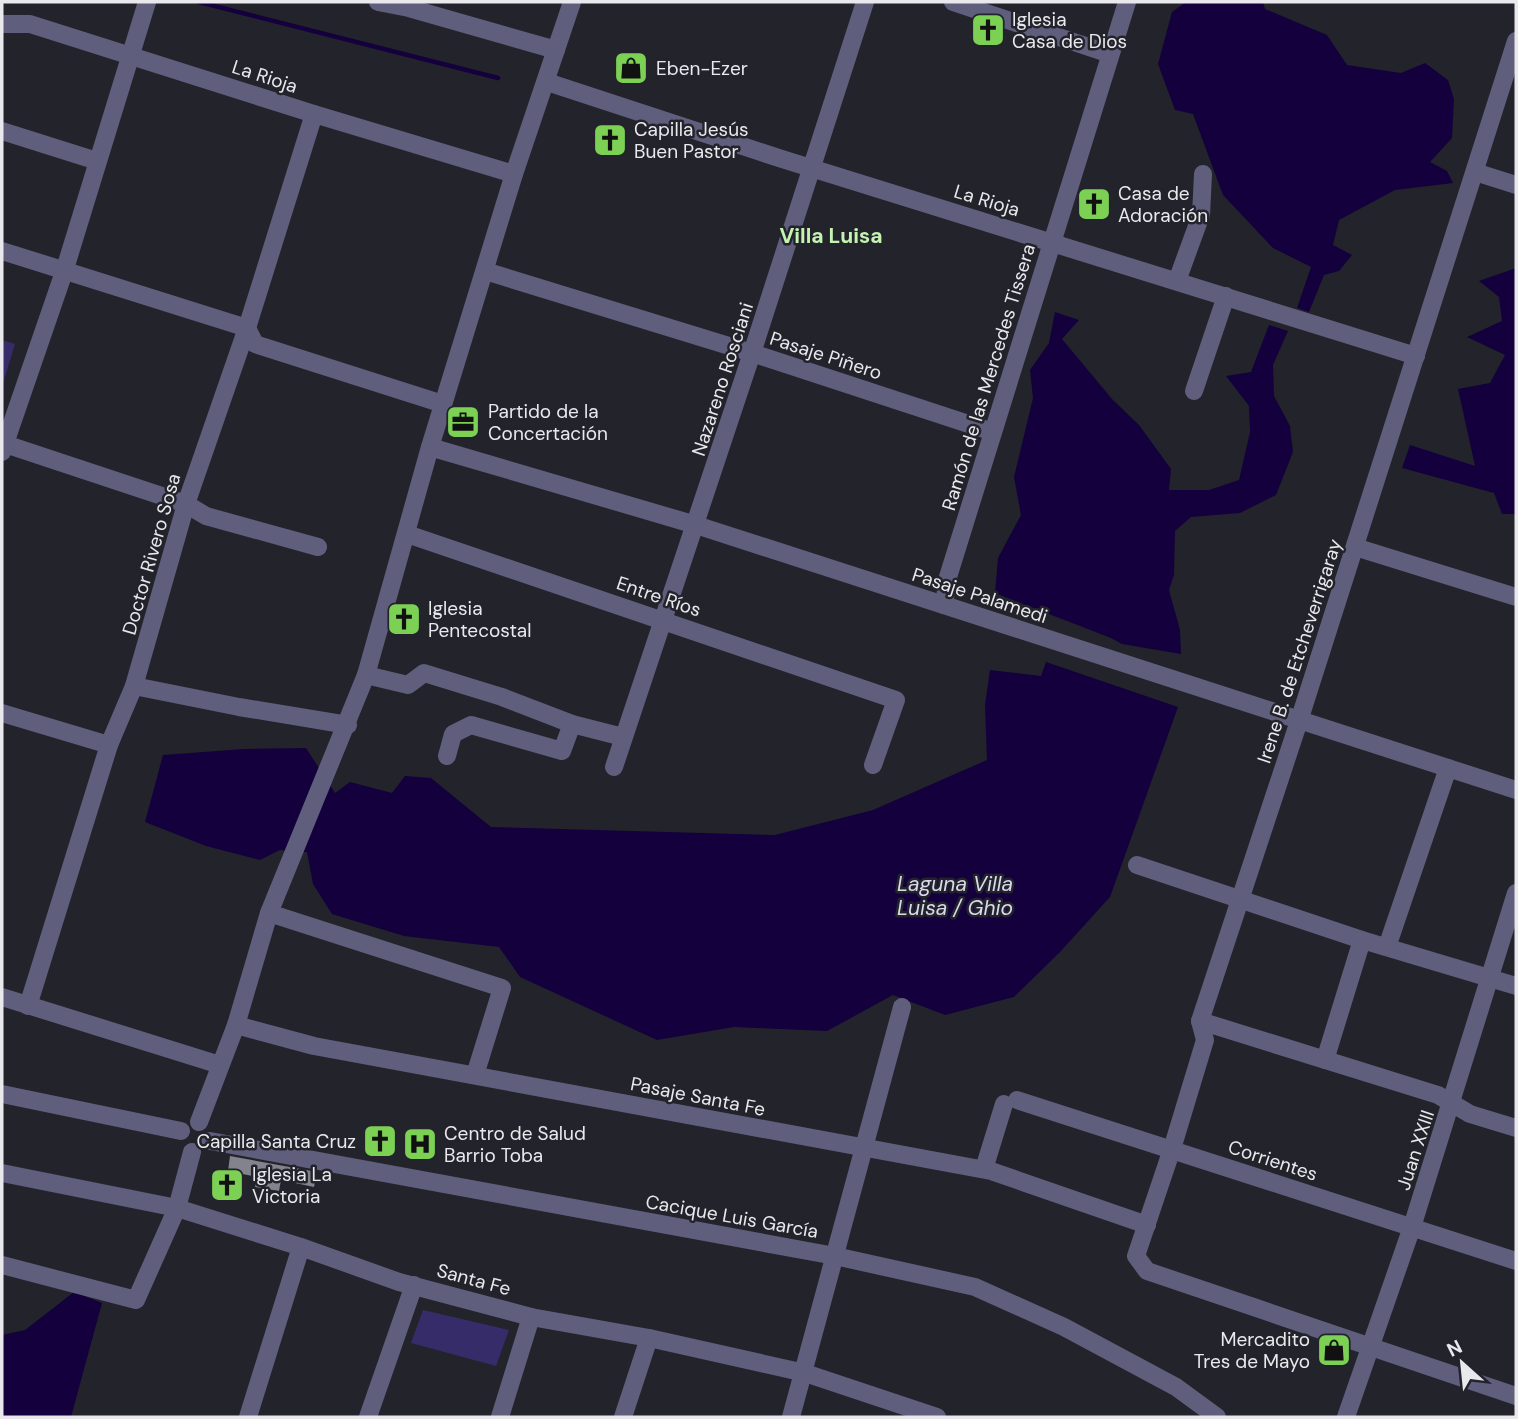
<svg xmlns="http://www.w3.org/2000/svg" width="1518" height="1419" font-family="'DM Sans',sans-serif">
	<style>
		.green { fill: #362c6a }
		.water { fill: #13003d }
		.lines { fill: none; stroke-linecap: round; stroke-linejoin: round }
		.stream { stroke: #13003d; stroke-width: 4.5 }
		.building { fill: #83838d }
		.minor { stroke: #605e7d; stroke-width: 18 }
		.labels { text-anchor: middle; stroke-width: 5; stroke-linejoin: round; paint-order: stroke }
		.poi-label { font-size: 19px; fill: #e8e8ed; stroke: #23232b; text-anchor: start }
		.street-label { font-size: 19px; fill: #e8e8ed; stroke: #23232b }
		.neighbourhood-label { font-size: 21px; font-weight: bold; fill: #c4f3b2; stroke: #23232b }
		.water-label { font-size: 21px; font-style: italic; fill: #dadaee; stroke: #23232b }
	</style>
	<rect width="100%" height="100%" fill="#23232b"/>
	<g class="green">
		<polygon points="2,340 15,344 2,387"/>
		<polygon points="423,1310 509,1330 496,1366 411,1343"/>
	</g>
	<g class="water">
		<polygon points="1186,2 1263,2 1265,9 1327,35 1347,65 1401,73 1425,63 1448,80 1454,99 1452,138 1430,162 1447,171 1453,183 1395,190 1339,220 1333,245 1352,255 1339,271 1324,275 1309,312 1297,308 1311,267 1273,248 1223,195 1193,114 1175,110 1158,64 1172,12"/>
		<polygon points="1516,268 1516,514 1502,514 1494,493 1402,468 1410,445 1475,466 1458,389 1490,383 1505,355 1467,337 1502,321 1499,297 1479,281"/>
		<polygon points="1055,312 1079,320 1062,339 1112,399 1139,425 1171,469 1169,490 1209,490 1239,480 1250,432 1249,406 1226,376 1251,372 1269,325 1288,331 1273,365 1274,396 1290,426 1293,452 1276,495 1240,513 1191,517 1175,531 1174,575 1169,590 1180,630 1181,654 1122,644 1111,638 995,593 998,558 1021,515 1014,477 1033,398 1030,370 1049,343"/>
		<polygon points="1046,662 1178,707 1110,897 1060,952 1014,997 945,1015 893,995 827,1031 734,1027 657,1040 520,977 499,947 404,936 332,914 313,884 307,852 280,850 260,860 206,846 145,822 163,755 244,749 306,748 335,793 350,782 392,793 405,776 431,778 491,827 775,835 873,810 987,760 985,705 990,670 1041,676"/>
		<polygon points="74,1292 102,1303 71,1417 2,1417 2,1335 25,1330"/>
	</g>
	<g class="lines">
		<polyline class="stream" points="199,2 498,78"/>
	</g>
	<polygon class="building" points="230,1156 317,1172 314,1187 281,1180 279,1191 255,1187 257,1177 228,1171"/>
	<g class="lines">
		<g class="minor">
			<polyline points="378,2 409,8 556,50"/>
			<polyline points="953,2 1110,54"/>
			<polyline points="2,24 30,24 314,114 514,174"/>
			<polyline points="1516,41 1299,721 1200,1021 1205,1040 1172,1149 1136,1256 1147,1271 1516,1396"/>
			<polyline points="547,82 782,159 1416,356"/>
			<polyline points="2,131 97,161"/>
			<polyline points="1475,172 1516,185"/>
			<polyline points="2,251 247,328 255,344 443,404"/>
			<polyline points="485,271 752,353 993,432"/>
			<polyline points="1177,281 1201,215 1203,174"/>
			<polyline points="1194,391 1226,296"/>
			<polyline points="2,443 186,504 206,516 318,547"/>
			<polyline points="430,447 696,525 1516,790"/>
			<polyline points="2,452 64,272 147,2"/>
			<polyline points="407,534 896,700 873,765"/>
			<polyline points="1355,547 1516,597"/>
			<polyline points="944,605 948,577 1127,2"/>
			<polyline points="366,675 408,685 424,673 502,697 572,724 623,737"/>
			<polyline points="134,686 239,707 348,725"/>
			<polyline points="2,713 109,745"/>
			<polyline points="447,756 453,734 471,725 562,751 572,724"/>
			<polyline points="614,767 752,353 865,2"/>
			<polyline points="1137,865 1362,940 1516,986"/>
			<polyline points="269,913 502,988 475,1075"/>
			<polyline points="1387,947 1448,768"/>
			<polyline points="2,997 220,1065"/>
			<polyline points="28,1006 109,745 134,686 186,504 247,328 314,114"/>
			<polyline points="1200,1021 1438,1095 1470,1114 1516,1128"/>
			<polyline points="236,1025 314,1046 991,1171 1147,1225"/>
			<polyline points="1325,1060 1362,940"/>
			<polyline points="2,1094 181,1131"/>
			<polyline points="1017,1100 1516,1261"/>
			<polyline points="199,1122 236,1025 269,913 366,675 430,447 514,174 572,2"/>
			<polyline points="210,1141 835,1256 975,1287 1064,1327 1176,1387 1217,1417"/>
			<polyline points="984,1169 1004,1104"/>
			<polyline points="2,1173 177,1208 301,1247 399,1282 531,1317 649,1338 805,1373 937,1417"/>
			<polyline points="2,1265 136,1300 177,1208 192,1152"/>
			<polyline points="248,1417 301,1247"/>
			<polyline points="368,1417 414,1285"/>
			<polyline points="500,1417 531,1317"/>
			<polyline points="623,1417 649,1338"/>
			<polyline points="791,1417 902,1007"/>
			<polyline points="1346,1417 1412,1227 1516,893"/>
		</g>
	</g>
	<defs>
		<g id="church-square" transform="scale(1.75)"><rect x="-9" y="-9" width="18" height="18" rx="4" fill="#7cd155" stroke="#23232b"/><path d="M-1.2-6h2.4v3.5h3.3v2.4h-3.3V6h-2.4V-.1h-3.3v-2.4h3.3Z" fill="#111"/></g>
		<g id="shop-square" transform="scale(1.75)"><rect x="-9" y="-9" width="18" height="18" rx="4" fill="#7cd155" stroke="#23232b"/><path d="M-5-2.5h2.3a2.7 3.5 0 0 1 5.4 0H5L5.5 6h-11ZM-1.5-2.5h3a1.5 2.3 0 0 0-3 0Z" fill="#111"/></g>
		<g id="office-square" transform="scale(1.75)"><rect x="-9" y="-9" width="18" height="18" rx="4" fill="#7cd155" stroke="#23232b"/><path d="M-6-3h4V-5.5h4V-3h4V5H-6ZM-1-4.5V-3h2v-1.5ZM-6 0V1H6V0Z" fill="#111"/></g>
		<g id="hospital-square" transform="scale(1.75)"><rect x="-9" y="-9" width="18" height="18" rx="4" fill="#7cd155" stroke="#23232b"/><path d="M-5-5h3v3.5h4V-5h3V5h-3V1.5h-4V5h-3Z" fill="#111"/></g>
	</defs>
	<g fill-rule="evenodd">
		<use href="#church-square" x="988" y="30"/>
		<use href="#shop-square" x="631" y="68"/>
		<use href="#church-square" x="610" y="140"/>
		<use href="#church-square" x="1094" y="204"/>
		<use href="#office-square" x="463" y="422"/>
		<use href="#church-square" x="404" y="619"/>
		<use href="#church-square" x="380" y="1141"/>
		<use href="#hospital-square" x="420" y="1144"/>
		<use href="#church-square" x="227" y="1185"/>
		<use href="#shop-square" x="1334" y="1350"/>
	</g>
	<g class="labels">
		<g class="poi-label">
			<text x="1012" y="26">Iglesia<tspan x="1012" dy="22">Casa de Dios</tspan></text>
			<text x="656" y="75">Eben-Ezer</text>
			<text x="634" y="136">Capilla Jesús<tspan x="634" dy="22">Buen Pastor</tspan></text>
			<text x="1118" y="200">Casa de<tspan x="1118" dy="22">Adoración</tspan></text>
			<text x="488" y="418">Partido de la<tspan x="488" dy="22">Concertación</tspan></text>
			<text x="428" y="615">Iglesia<tspan x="428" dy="22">Pentecostal</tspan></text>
			<text x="444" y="1140">Centro de Salud<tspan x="444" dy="22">Barrio Toba</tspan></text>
			<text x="356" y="1148" text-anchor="end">Capilla Santa Cruz</text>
			<text x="252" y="1181">Iglesia La<tspan x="252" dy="22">Victoria</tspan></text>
			<text x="1310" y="1346" text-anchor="end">Mercadito<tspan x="1310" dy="22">Tres de Mayo</tspan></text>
		</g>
		<g class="street-label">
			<text transform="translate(265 76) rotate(18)" y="7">La Rioja</text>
			<text transform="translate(987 200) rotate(17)" y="7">La Rioja</text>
			<text transform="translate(826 355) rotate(18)" y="7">Pasaje Piñero</text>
			<text transform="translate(988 377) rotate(-73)" y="7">Ramón de las Mercedes Tissera</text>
			<text transform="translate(722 379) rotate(-72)" y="7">Nazareno Rosciani</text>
			<text transform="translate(151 554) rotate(-74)" y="7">Doctor Rivero Sosa</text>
			<text transform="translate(980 595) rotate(18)" y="7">Pasaje Palamedi</text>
			<text transform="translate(659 596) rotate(19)" y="7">Entre Ríos</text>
			<text transform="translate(1299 651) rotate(-72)" y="7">Irene B. de Etcheverrigaray</text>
			<text transform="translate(698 1096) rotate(11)" y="7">Pasaje Santa Fe</text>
			<text transform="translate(1415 1150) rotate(-72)" y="7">Juan XXIII</text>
			<text transform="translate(1273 1160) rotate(18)" y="7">Corrientes</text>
			<text transform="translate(732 1216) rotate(10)" y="7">Cacique Luis García</text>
			<text transform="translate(474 1279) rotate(15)" y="7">Santa Fe</text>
		</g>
		<g class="neighbourhood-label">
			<text x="831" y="243">Villa Luisa</text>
		</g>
		<g class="water-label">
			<text x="955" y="891">Laguna Villa<tspan x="955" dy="24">Luisa / Ghio</tspan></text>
		</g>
	</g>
	<rect width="1518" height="1419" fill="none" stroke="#e8e8ed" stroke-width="7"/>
	<g transform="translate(1462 1363) rotate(333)" stroke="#23232b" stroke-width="5" paint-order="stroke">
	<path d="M0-5L12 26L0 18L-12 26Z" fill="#e8e8ed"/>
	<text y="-10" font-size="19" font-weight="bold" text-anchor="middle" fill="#e8e8ed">N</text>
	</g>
</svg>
